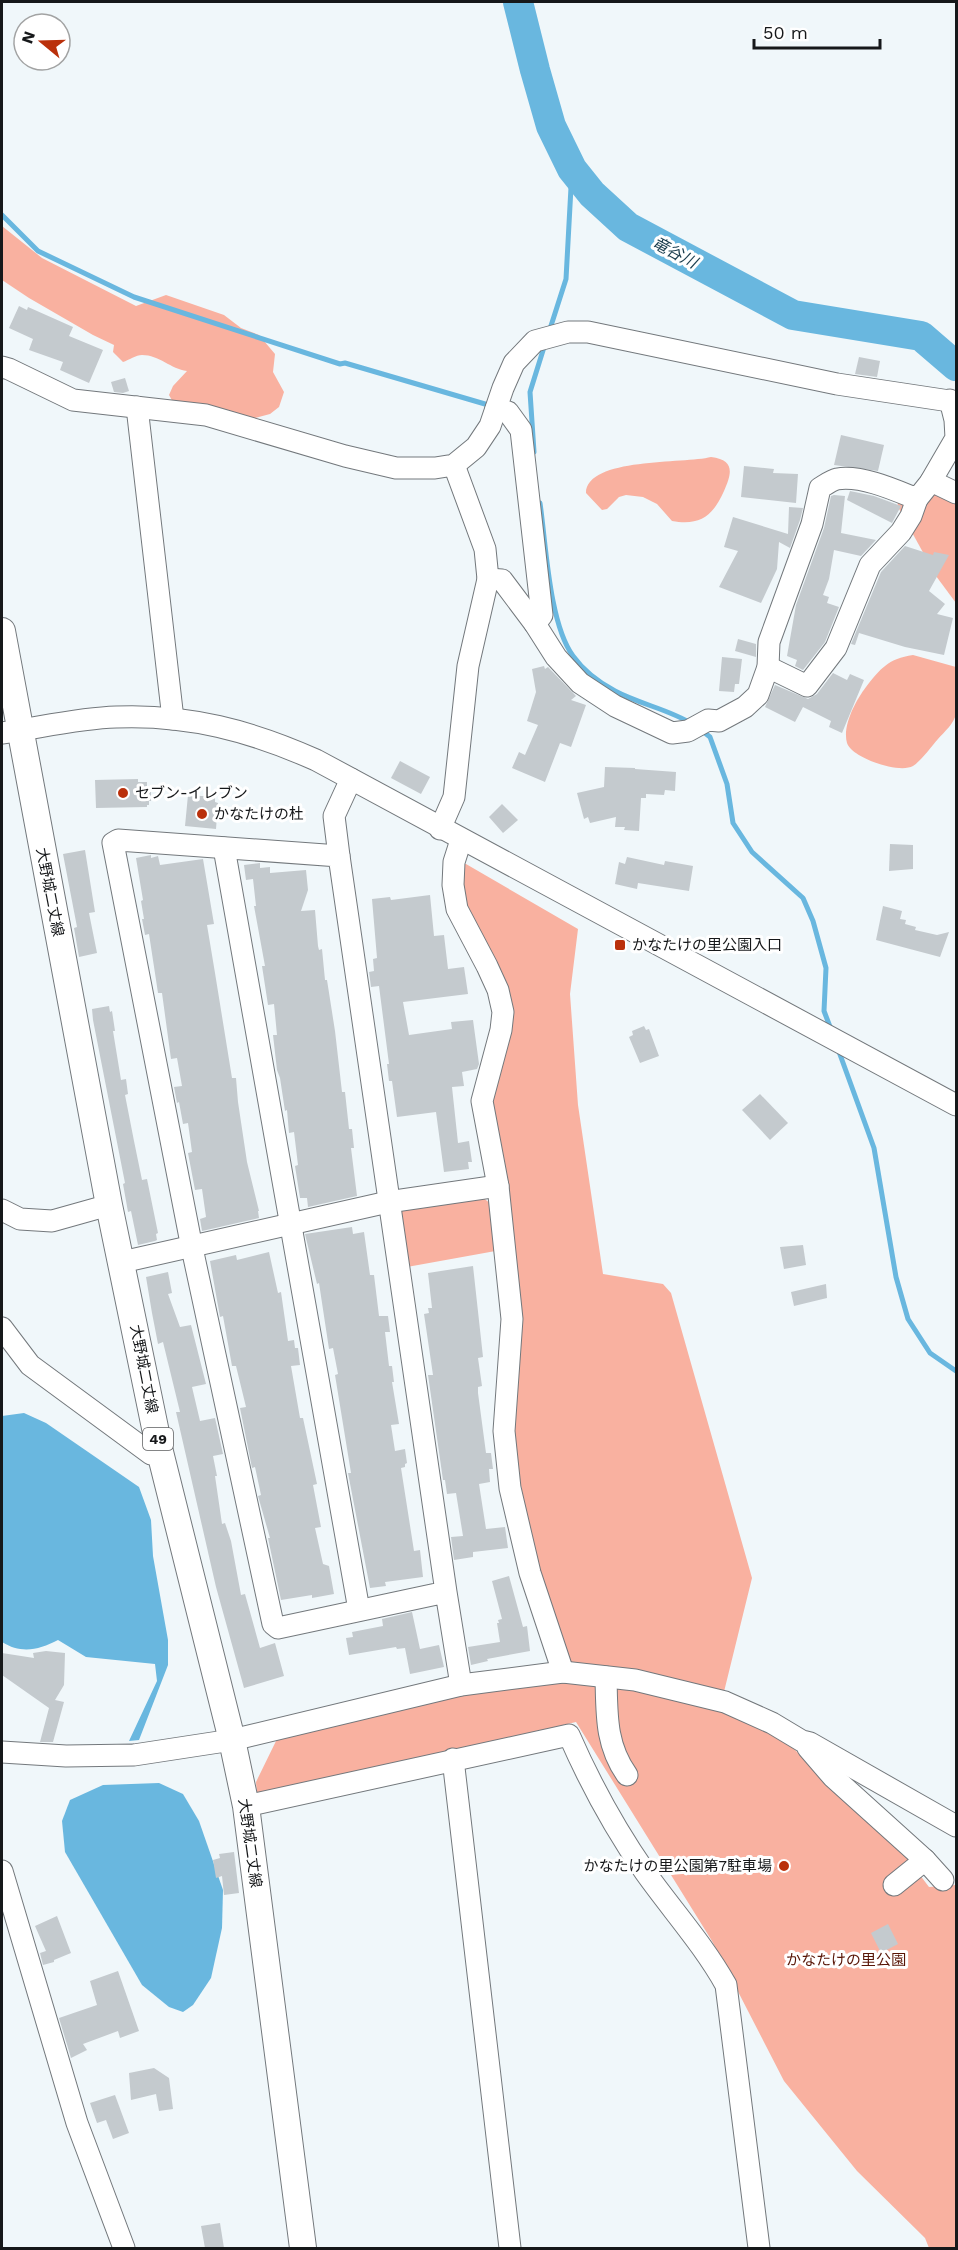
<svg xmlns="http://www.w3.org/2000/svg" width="958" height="2250" font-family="'Work Sans','Noto Sans JP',sans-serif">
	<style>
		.green { fill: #f9b1a0 }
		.water { fill: #69b7df }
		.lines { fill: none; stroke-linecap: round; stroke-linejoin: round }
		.stream { stroke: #69b7df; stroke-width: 5 }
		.river { stroke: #69b7df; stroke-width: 30 }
		.building { fill: #c4cace }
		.minor-casing { stroke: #73787c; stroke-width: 23 }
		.major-casing { stroke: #73787c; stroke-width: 28 }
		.minor { stroke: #fff; stroke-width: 21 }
		.major { stroke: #fff; stroke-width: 26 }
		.poi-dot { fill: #ba300b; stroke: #fff; stroke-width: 2 }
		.labels { text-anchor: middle; stroke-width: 6; stroke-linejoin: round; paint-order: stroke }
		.shield { fill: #fff; stroke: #5c5d5f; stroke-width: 1.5 }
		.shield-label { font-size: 14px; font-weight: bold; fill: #16181a }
		.poi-label { font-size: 15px; fill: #16181a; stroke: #fff; text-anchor: start }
		.street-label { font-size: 15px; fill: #16181a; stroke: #fff }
		.park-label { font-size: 15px; fill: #591607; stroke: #fff }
		.water-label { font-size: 16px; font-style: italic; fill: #1a3d4e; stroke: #fff }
	</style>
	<rect width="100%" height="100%" fill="#f0f7fa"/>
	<g class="green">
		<path d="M2,226L42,258L136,306L166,295L224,315L241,328L259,335L275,354L273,372L284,392L279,407L270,414L255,418H208L174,404L169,395L173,386L187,371C171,369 159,355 142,355C136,355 129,360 123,362L113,352L114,345L93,335L29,298L2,280Z"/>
		<path d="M711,457C735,460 732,473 724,491C713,516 700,526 672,521L657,504L643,497L626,495L619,497L607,509L602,510L586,493C587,457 684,464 711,457Z"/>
		<polygon points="938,491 956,501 956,603 936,576 898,507 897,496"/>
		<path d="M913,655L956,667C957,681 958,699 956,713C955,723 944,732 938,739C931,747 922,760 913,766C899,774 852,758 847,743C842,726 856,700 866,687C881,668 888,659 913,655Z"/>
		<polygon points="459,864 466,864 578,929 570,994 578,1105 603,1274 663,1284 671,1293 752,1578 720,1708 782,1738 895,1842 929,1887 956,1885 956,2248 929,2248 925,2238 857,2171 784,2081 712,1941 576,1722 257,1797 256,1782 277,1739 477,1691 525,1684 569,1683 532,1545 512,1437 488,1102 509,1026 461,908"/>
		<polygon points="482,1197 495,1207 501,1250 407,1267 398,1209"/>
	</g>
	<g class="water">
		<path d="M24,1413L46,1423L139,1487L151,1520L153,1556L168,1640V1665L139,1740L129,1741L157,1681L155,1664L86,1657L58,1640C39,1650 21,1654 2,1642V1416Z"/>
		<polygon points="159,1783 183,1794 199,1821 223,1890 222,1928 211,1978 193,2005 183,2012 169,2007 142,1985 65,1852 62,1821 70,1800 103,1785"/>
	</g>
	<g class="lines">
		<g class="stream">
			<polyline points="2,215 38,251 134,297 340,364 345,363 485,404"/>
			<polyline points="549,332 566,279 572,169"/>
			<polyline points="534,452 530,392 545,344"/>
			<path d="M540,503C546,544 549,623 573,656C583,670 600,683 615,691C639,704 671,710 692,724"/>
			<polyline points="700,729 710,737 727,784 733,823 752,852 803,898 813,921 826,968 824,1011 832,1032"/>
			<polyline points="838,1049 874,1148 896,1277 908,1319 930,1353 956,1371"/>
		</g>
		<polyline class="river" points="518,2 535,70 551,126 572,169 592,194 628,227 793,315 921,336 956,366"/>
	</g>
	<g class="building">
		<polygon points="19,306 27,310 28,307 73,327 69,336 103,350 89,383 60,370 63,362 29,350 33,339 9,328"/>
		<polygon points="859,357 880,361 877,377 855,374"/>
		<polygon points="125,378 129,391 123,393 114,392 111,382"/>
		<polygon points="841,435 884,445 878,471 834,465"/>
		<polygon points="744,466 774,469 773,473 798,474 796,503 741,497"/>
		<polygon points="850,491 874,496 901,506 892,523 847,500"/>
		<polygon points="834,495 845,496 841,533 876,540 861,556 834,550 829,579 823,595 829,597 827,603 839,607 825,642 803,670 795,666 797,660 787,656 796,605 824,528 831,496"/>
		<polygon points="789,507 803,508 800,520 790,548 779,542 777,569 761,603 719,587 738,551 724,547 733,517 788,534"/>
		<polygon points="905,546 933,555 934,552 949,555 929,591 945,604 937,614 953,618 944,655 905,647 859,633 855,645 851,644 881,572"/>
		<polygon points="738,639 756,644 756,657 735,651"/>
		<polygon points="722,657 742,659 739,684 735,684 734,692 719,691"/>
		<polygon points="544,666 545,669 548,667 576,696 571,700 586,705 571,747 560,743 545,782 512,768 519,752 525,755 538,725 527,721 536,692 532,669"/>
		<polygon points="833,673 847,680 850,674 864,680 842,733 829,727 831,721 803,707 795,722 765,707 775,685 808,699 817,694"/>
		<polygon points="400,761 430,777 421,794 391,778"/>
		<polygon points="605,767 635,768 635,769 676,772 675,791 665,790 664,795 646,794 646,798 641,798 639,831 624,830 625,827 615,827 616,817 590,823 588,817 584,819 577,793 604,787"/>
		<polygon points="138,779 138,782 147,782 147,786 151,786 151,801 149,801 149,805 147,805 147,807 96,808 95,780"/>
		<polygon points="188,795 215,797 215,802 218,803 216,829 185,826"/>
		<polygon points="502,804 518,820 503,833 489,817"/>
		<polygon points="890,844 913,845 913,869 889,871"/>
		<polygon points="85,850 95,912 89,913 97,953 79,957 74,928 77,927 63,854"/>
		<polygon points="151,855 151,858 158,856 160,865 203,859 214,924 207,925 215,973 232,1078 236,1078 238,1102 247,1162 259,1211 258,1211 259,1218 202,1231 200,1219 206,1217 202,1189 195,1190 188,1153 192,1152 188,1123 183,1124 179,1102 177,1103 174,1087 182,1086 177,1058 171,1059 162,993 158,993 149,934 145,935 142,919 144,919 141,901 143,900 136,858"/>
		<polygon points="627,857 664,865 665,861 693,866 689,891 638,883 637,889 615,884 619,862 625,864"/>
		<polygon points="260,863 260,868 270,867 270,873 306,870 308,890 301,911 315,910 318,946 319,950 322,949 325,980 327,980 335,1031 342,1092 345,1092 349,1129 352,1129 354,1148 351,1148 357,1196 308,1207 307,1198 300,1198 295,1166 298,1165 294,1132 289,1133 287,1110 285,1111 280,1078 277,1070 273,1035 277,1035 274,1004 268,1005 262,966 265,966 254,906 256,906 253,879 246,880 244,865"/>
		<polygon points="430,895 434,936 444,935 448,969 464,967 468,994 403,1002 409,1035 452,1029 451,1022 473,1020 479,1064 477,1069 462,1072 464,1086 452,1087 458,1143 469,1141 472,1162 468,1162 469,1169 444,1172 436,1112 397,1117 392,1081 389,1081 387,1064 389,1064 379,986 371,987 369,972 374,971 373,959 377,958 372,899 390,897 391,900"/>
		<polygon points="883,906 902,911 900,919 906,920 905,924 916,927 915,930 937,935 949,932 940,957 876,940"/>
		<polygon points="109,1006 110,1012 112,1011 115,1031 113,1031 121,1080 126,1079 128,1094 125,1095 134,1141 142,1180 147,1179 158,1233 156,1234 157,1240 155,1241 138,1245 131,1211 128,1212 123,1184 125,1183 93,1020 92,1009"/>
		<polygon points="644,1026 646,1030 649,1029 659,1056 640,1063 629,1037 633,1035 632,1031"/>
		<polygon points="760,1094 788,1123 770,1140 742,1110"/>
		<polygon points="352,1227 353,1234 364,1232 370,1275 374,1275 379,1316 388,1316 390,1332 385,1332 389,1366 392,1366 394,1382 392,1382 399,1424 391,1425 395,1451 405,1449 407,1463 405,1464 405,1467 401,1468 414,1551 420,1550 423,1577 385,1582 386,1586 370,1588 348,1473 351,1473 335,1375 338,1374 333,1348 329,1349 319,1283 317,1284 305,1234"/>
		<polygon points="803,1245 806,1265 784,1269 780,1247"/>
		<polygon points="269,1252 278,1293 281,1292 288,1341 294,1340 295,1348 298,1348 300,1365 291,1366 300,1418 303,1418 317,1484 313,1485 321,1527 315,1528 323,1564 329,1566 334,1594 312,1598 312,1595 281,1600 268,1538 270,1538 258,1496 261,1495 255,1467 252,1468 240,1408 246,1407 236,1366 232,1366 223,1316 220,1317 210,1261 236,1255 237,1260"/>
		<polygon points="473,1266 483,1357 478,1358 482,1386 478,1387 478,1393 486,1453 491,1453 493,1469 489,1469 490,1482 479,1484 486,1529 505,1527 508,1548 473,1552 473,1557 454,1560 451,1537 463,1536 456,1493 447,1494 445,1480 443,1480 428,1375 433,1375 424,1314 429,1313 428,1308 432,1308 428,1273"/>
		<polygon points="168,1272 172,1293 168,1294 180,1327 191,1325 206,1384 192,1387 200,1421 215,1418 223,1454 213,1456 217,1476 215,1476 222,1524 225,1523 231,1541 241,1595 245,1594 260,1648 275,1643 284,1676 244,1688 216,1587 176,1412 180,1412 163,1342 158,1344 152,1313 146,1277"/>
		<polygon points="826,1284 827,1298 794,1306 791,1292"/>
		<polygon points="509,1576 523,1627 527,1626 530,1651 487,1659 488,1661 471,1665 468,1647 500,1642 497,1623 499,1623 498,1620 502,1619 492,1581"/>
		<polygon points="412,1612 420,1649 439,1645 444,1667 410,1674 405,1648 397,1649 396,1647 349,1655 346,1638 353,1637 352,1632 383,1626 382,1619"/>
		<polygon points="46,1651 65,1653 64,1685 55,1700 64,1702 53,1742 40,1742 49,1708 2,1675 2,1653 34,1658 33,1653"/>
		<polygon points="234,1852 239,1893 224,1895 222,1876 216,1878 213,1860 220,1858 219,1854"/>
		<polygon points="57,1916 71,1953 54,1960 54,1962 43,1965 40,1953 46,1951 35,1926"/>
		<polygon points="888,1924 898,1944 881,1953 871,1933"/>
		<polygon points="118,1971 139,2031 120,2038 118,2031 83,2044 87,2050 71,2058 59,2018 97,2005 90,1981"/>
		<polygon points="154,2068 169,2078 173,2109 159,2111 156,2094 131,2100 129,2073"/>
		<polygon points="115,2095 129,2133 113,2139 106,2120 97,2123 90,2103"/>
		<polygon points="220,2223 224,2248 205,2248 201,2226"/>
	</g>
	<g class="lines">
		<g class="minor-casing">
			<g id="minor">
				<polyline points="2,367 9,369 73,400 206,415 345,456 396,468 435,468 454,465 476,447 490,426 503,388 514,363 535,341 568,332 588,332 837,384 956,402"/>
				<polyline points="950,400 955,420 956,438 931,481 956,493"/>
				<polyline points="137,407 173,719"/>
				<polyline points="496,409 508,412 521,430 542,615 535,624"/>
				<path d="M488,579L502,580L535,624L556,657L580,683L615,706L672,733L688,731L708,720L719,721L745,707L758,695L768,667L769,642L812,524L820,488C825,485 832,480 837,479C862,475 895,490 917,499L933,479"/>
				<polyline points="768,667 807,686 836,648 870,565 901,532 911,516 917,499"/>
				<path d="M2,733C38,728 79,718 116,717C188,714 251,731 316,760L956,1105"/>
				<polyline points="440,829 454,797 468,666 488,579 485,549 454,465"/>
				<polyline points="461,840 454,862 453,885 457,909 487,966 498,990 503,1012 501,1030 482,1101 498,1186 512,1319 504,1431 510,1488 530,1573 563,1672"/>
				<polyline points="224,848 359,1610"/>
				<polyline points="339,856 334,816 351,779"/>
				<polyline points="2,1210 20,1219 52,1221 109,1205"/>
				<polyline points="122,1262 388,1202 498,1186"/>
				<polyline points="2,1328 30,1365 151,1454 160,1452"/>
				<polyline points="446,1592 278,1628 273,1624 192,1248 113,843 118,840 339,856 446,1592 461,1685"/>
				<path d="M606,1677C607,1713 605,1744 627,1775"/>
				<polyline points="808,1748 833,1777 925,1860 943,1880"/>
				<polyline points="2,1752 66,1756 134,1755 232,1740 461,1685 563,1672 635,1680 725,1702 772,1723 802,1741 810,1743 956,1826"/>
				<polyline points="453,1759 510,2248"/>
				<path d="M246,1806L569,1735C590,1783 615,1829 645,1872C672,1910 703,1944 726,1985L759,2248"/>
				<polyline points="2,1871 77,2123 124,2248"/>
				<polyline points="894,1885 925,1860"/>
			</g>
		</g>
		<g class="major-casing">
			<polyline id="major" points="2,631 109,1205 160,1452 232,1740 246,1806 303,2248"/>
		</g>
		<use href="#minor" class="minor"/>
		<use href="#major" class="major"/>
	</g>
	<g class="poi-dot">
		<circle cx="123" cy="793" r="6"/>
		<circle cx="202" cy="814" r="6"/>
		<rect x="614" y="939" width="12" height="12" rx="3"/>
		<circle cx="784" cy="1866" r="6"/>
	</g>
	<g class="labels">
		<rect class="shield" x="143" y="1428" width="30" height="22" rx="4.5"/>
		<g class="shield-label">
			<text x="158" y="1444">49</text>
		</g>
		<g class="poi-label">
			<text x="135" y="798">セブン-イレブン</text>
			<text x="214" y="819">かなたけの杜</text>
			<text x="632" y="950">かなたけの里公園入口</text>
			<text x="772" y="1871" text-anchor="end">かなたけの里公園第7駐車場</text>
		</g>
		<g class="street-label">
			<text transform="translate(50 892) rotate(79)" y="5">大野城二丈線</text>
			<text transform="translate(144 1369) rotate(79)" y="5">大野城二丈線</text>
			<text transform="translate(250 1843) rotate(82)" y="5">大野城二丈線</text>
		</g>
		<g class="park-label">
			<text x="846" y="1965">かなたけの里公園</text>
		</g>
		<g class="water-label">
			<text transform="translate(675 252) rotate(28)" y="6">竜谷川</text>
		</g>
	</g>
	<rect width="958" height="2250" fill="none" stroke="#16181a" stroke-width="6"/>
	<g transform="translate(42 42) rotate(289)"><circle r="28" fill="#ffffff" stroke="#a2a3a3" stroke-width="1.5"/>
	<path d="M0-4.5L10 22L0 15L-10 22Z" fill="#ba300b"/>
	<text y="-9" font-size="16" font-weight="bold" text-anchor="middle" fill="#16181a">N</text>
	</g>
	<path d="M754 39v9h126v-9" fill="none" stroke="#16181a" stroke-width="3"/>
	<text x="763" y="39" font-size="18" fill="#16181a" stroke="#ffffff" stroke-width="4.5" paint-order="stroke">50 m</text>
</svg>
